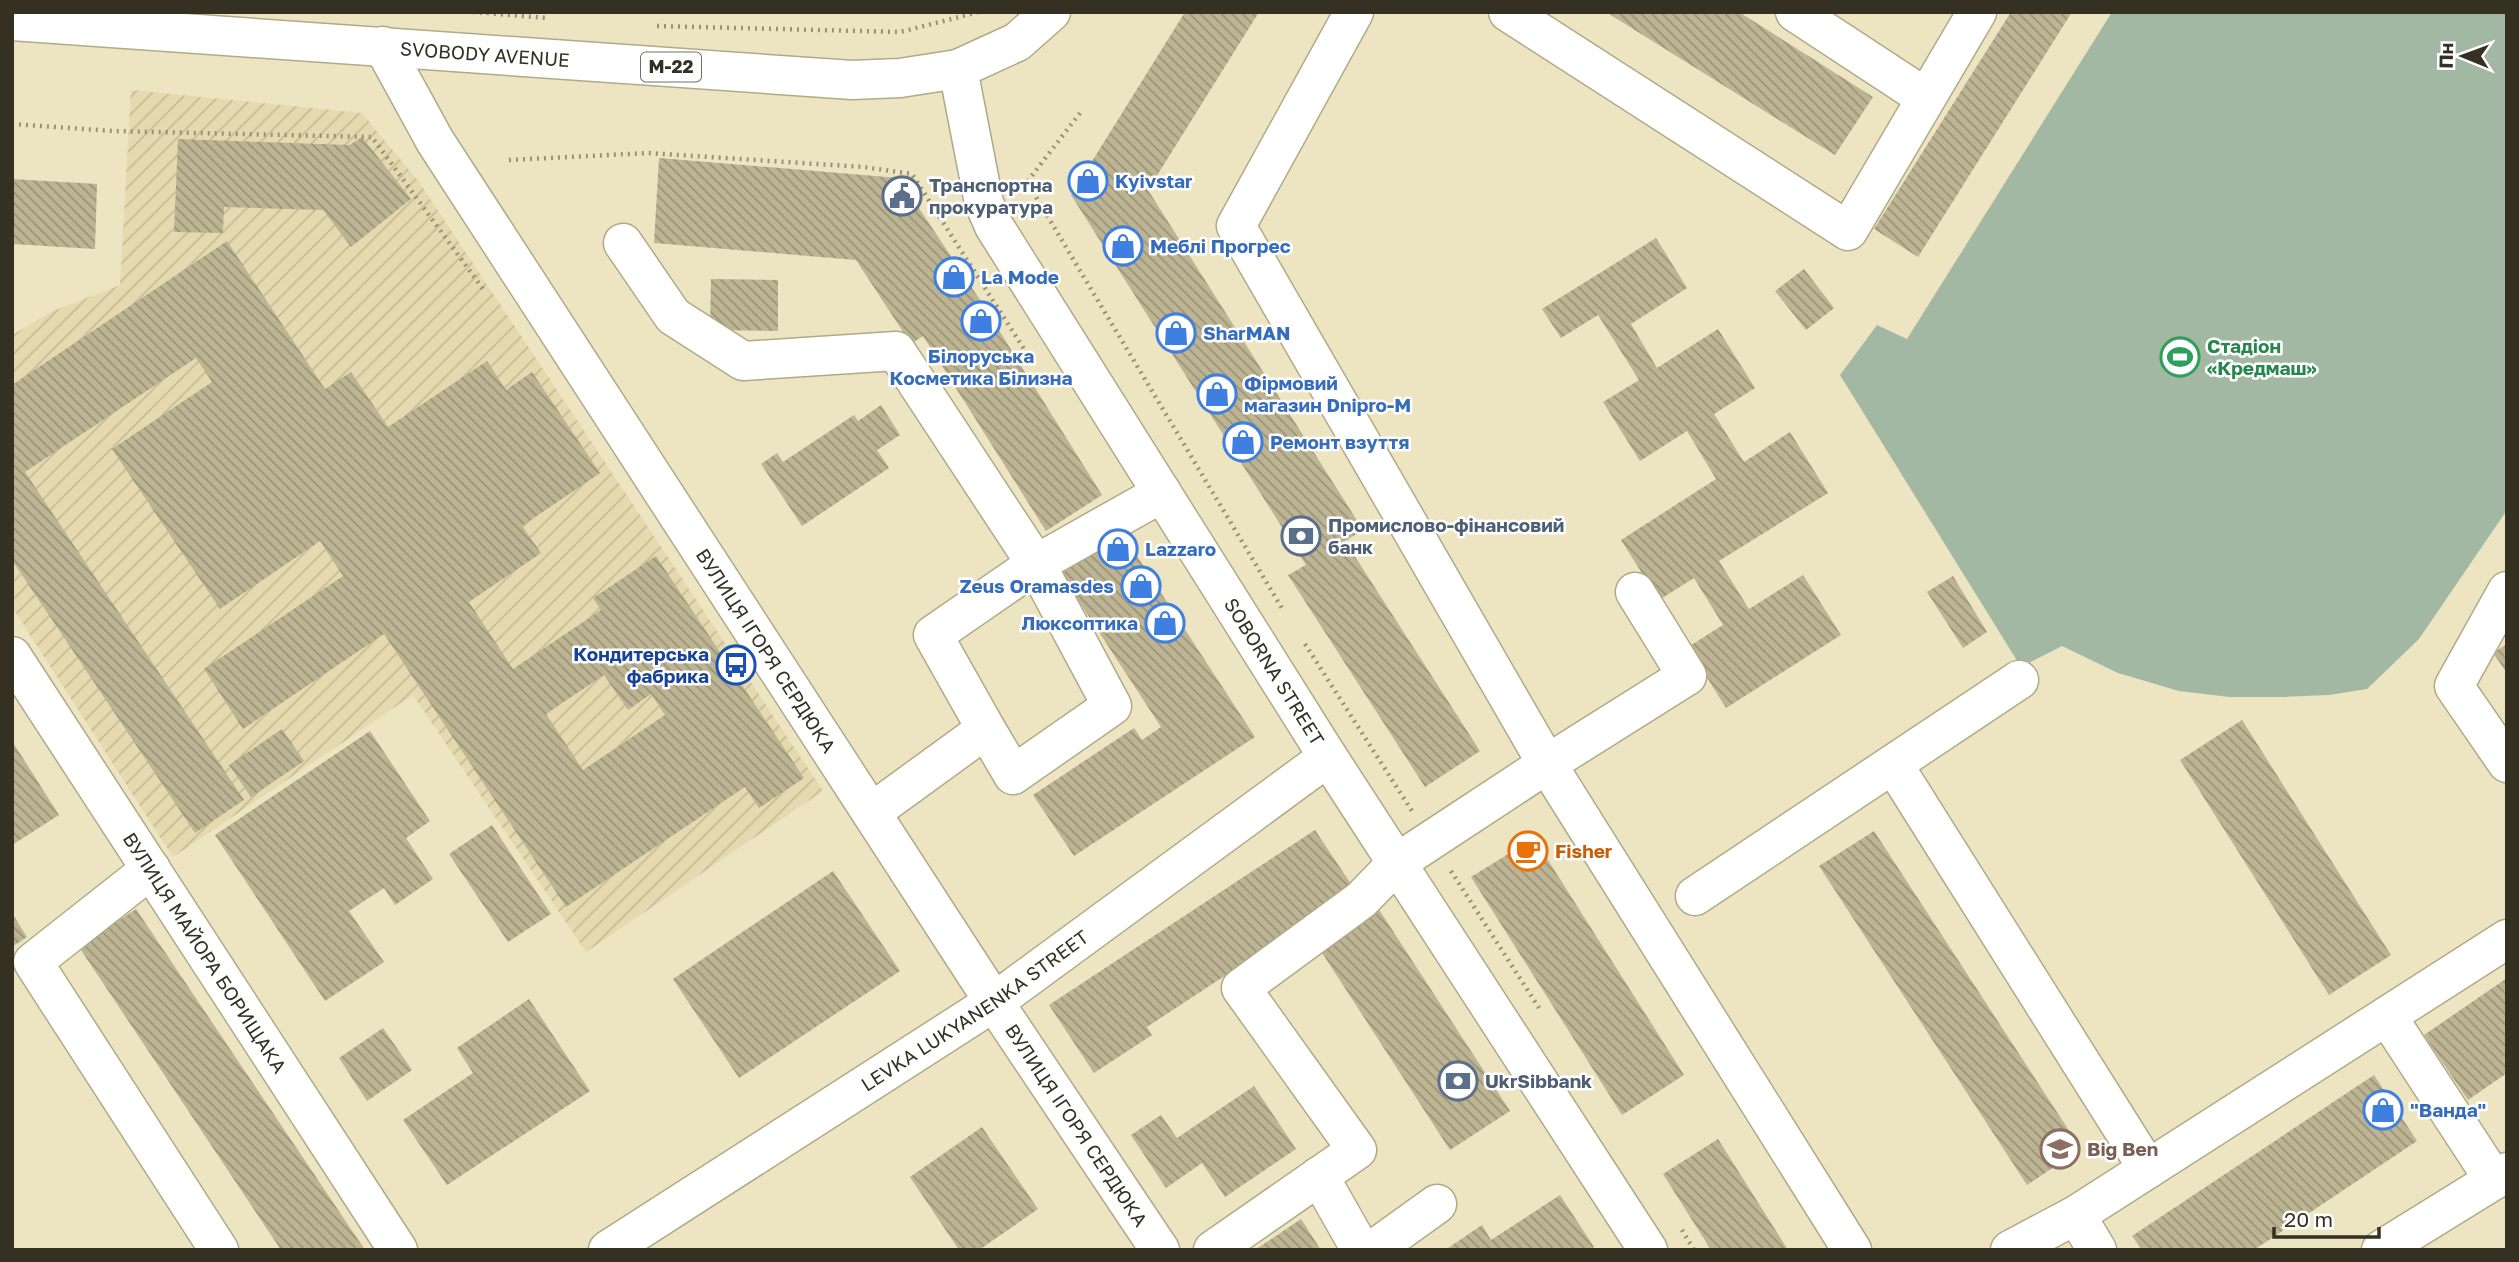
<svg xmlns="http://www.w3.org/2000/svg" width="2519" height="1262" font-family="'Golos Text',sans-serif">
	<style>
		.industrial { fill: url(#industrial-furrows) }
		.green { fill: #a2b8a3 }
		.building { fill: url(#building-back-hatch); fill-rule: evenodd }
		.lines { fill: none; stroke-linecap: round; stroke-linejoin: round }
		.minor-casing { stroke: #b2a987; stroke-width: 41 }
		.highway-casing { stroke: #b2a987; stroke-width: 41 }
		.path { stroke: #979178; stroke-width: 4.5; stroke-dasharray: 2 5; stroke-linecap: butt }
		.minor { stroke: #fff; stroke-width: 38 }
		.highway { stroke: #fff; stroke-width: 38 }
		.labels { text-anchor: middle; stroke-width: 5; stroke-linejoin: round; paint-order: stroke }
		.shield { fill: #fff; stroke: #716f65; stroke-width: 2 }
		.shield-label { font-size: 18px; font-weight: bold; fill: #343123 }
		.street-label { font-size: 19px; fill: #343123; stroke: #fff }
		.shop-label { font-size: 19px; font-weight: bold; fill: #366cbe; stroke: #fff; text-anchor: start }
		.service-label { font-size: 19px; font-weight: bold; fill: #4e5e75; stroke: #fff; text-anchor: start }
		.leisure-label { font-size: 19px; font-weight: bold; fill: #27864d; stroke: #fff; text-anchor: start }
		.transit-label { font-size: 19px; font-weight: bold; fill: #164399; stroke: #fff; text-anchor: end }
		.food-label { font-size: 19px; font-weight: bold; fill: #c56008; stroke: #fff; text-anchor: start }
		.education-label { font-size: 19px; font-weight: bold; fill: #785e54; stroke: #fff; text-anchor: start }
	</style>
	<defs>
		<pattern id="industrial-furrows" width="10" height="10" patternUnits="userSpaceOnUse" patternTransform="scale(1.75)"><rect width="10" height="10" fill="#e5daaf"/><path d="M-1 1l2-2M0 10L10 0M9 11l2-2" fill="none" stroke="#c5bc96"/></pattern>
		<pattern id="building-back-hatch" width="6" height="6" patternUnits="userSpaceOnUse" patternTransform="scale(1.75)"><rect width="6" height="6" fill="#bcb492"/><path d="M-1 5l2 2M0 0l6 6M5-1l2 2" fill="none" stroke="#9a9377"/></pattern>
	</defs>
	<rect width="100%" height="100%" fill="#ede4c1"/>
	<polygon class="industrial" points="131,90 362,113 419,182 823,791 586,952 413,695 173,857 12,607 12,335 53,311 120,285"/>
	<polygon class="green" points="2112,12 2507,12 2507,510 2419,639 2367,689 2329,695 2283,697 2230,697 2179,691 2118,673 2062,646 2021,667 1840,375 1877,325 1907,339"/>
	<g class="building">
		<polygon points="1185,12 1259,12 1148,190 1363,530 1345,541 1480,751 1425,787 1288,575 1306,565 1071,195"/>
		<polygon points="1606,12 1739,12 1873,97 1835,155"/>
		<polygon points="2011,12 2072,12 1918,257 1874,229"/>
		<polygon points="362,137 411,199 351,247 323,210 224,207 223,233 174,232 178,139 350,145"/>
		<polygon points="659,158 899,178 980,300 1102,495 1046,531 923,336 911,344 856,260 654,243"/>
		<polygon points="12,179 97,184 95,249 12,244"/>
		<polygon points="1656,238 1687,288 1631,324 1657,368 1718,329 1755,388 1714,414 1744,462 1790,432 1828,493 1719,561 1749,609 1803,575 1841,635 1726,708 1688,647 1723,625 1694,578 1659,600 1621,540 1716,479 1687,431 1640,461 1603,402 1639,380 1598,315 1561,338 1542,309"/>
		<path d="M227,241L325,389L351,372L388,427L487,361L506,390L532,372L600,473L522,526L541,553L469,602L513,669L601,610L593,598L656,556L804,778L759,808L745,787L566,907L384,634L243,729L204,669L343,576L320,541L220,609L112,449L212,382L196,358L25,472L244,800L195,833L12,560V385ZM604,675L628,710L651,694L665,715L583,770L546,714Z"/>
		<polygon points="1804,269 1834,308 1806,330 1775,291"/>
		<polygon points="711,279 778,280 778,331 710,330"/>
		<polygon points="881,405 900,435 877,450 889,468 802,526 761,464 777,453 783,462 854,415 858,421"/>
		<polygon points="1122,533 1255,737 1074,856 1033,795 1134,728 1142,740 1161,727 1061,574"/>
		<polygon points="1953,576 1987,632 1963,648 1927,592"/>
		<polygon points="2507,644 2507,673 2493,653"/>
		<polygon points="2242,720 2391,955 2329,995 2180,760"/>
		<polygon points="282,729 304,761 251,797 229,765"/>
		<polygon points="370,731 430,821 406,838 433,879 395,905 384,888 349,911 384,962 325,1001 215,835"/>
		<polygon points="12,741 59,815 12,845"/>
		<polygon points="492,825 551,914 508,942 449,854"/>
		<polygon points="1315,830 1355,890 1147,1027 1152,1035 1094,1073 1049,1005"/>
		<polygon points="1874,831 2081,1149 2027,1185 1819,866"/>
		<polygon points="1534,838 1684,1075 1622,1115 1471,877"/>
		<polygon points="833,871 900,971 739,1078 673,979"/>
		<polygon points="1376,905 1510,1111 1450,1150 1317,945"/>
		<polygon points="136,909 365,1250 281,1250 79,947"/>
		<polygon points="12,913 27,937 12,947"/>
		<polygon points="2507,978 2507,1073 2468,1100 2424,1035"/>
		<polygon points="529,999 590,1091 447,1185 403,1120 473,1073 457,1048"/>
		<polygon points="383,1028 412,1070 367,1101 339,1058"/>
		<polygon points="2374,1075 2417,1141 2254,1250 2142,1250 2132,1236"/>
		<polygon points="1254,1086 1296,1149 1225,1197 1202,1163 1166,1188 1131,1135 1161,1115 1177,1138"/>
		<polygon points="982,1127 1038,1209 979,1250 959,1250 910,1177"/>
		<polygon points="1718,1139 1788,1250 1711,1250 1663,1174"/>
		<polygon points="1560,1195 1594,1247 1589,1250 1445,1250 1482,1225 1491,1240"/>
		<polygon points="1301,1219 1321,1250 1255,1250"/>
	</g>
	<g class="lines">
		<g class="minor-casing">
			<g id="minor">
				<polyline points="1508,12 1848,231 1977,12"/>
				<polyline points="1795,12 1926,98"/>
				<path id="s1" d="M383,46L435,141L994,1002L1160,1250"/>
				<path id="s2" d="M958,69L984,203L994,226L1328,757L1648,1250"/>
				<polyline points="623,243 673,316 743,361 896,351 1036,564 1162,493"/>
				<polyline points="2507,591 2454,686 2507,763"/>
				<polyline points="1635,592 1687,676 1547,764 1852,1250"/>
				<path id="s3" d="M12,656L398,1250"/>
				<polyline points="1893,764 2148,1169"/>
				<polyline points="872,812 986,729 1013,775 1112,706 1036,564 933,635 986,729"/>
				<polyline points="151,869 33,962 219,1250"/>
				<polyline points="1695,896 2019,680"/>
				<polyline points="2387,1016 2494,1180"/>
				<polyline points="1319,1176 1361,1250"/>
				<polyline points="2076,1215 2507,939"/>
				<path id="s4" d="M608,1250L994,1002L1328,757"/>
				<polyline points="1213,1250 1357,1150 1241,988 1361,900 1398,862 1547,764 1236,226 1354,12"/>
				<polyline points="1373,1250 1437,1204"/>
				<polyline points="2010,1250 2076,1215 2097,1250"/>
				<polyline points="2381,1250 2507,1172"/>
			</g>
		</g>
		<g class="highway-casing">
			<g id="highway">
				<path id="s5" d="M12,21L852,80L900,78L958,69L1017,42L1051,12"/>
			</g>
		</g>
		<g class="path">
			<polyline points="473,12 547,18"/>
			<polyline points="657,26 900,32 979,12"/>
			<polyline points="1080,113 1027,182 1283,610"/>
			<polyline points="12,124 112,131 372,137 483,289"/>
			<polyline points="509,160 648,153 863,167 912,174 1024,349"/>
			<polyline points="1305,644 1412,811"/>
			<polyline points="1451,871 1539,1008"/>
			<polyline points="1682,1230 1694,1250"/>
		</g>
		<use href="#minor" class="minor"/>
		<use href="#highway" class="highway"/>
	</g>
	<defs>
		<g id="shop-ring" transform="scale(2.0125)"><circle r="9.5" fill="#fff" stroke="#3f7fe0" stroke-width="1.5"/><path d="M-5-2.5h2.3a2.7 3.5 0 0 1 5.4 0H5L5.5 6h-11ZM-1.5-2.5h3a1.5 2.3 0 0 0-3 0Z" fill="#3f7fe0"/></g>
		<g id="civic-ring" transform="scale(2.0125)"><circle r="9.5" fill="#fff" stroke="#5c6f8a" stroke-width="1.5"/><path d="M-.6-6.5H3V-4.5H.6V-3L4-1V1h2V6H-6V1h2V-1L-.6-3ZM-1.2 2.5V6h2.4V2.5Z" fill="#5c6f8a"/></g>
		<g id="stadium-ring" transform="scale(2.0125)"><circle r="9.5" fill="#fff" stroke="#2e9e5b" stroke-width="1.5"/><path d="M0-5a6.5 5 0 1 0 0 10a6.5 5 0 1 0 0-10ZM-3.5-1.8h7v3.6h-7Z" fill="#2e9e5b"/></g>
		<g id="bank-ring" transform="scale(2.0125)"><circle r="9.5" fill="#fff" stroke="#5c6f8a" stroke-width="1.5"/><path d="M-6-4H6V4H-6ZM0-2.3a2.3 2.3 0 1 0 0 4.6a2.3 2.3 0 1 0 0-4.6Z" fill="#5c6f8a"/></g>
		<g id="bus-ring" transform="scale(2.0125)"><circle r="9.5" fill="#fff" stroke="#1a4fb4" stroke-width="1.5"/><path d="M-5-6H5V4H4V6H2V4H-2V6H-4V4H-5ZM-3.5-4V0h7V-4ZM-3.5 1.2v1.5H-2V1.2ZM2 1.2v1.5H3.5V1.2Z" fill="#1a4fb4"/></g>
		<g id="cafe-ring" transform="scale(2.0125)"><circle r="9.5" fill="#fff" stroke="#e8710a" stroke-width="1.5"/><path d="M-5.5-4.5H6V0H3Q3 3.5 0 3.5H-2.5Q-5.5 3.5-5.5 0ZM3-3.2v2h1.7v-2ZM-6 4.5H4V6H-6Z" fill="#e8710a"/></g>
		<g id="school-ring" transform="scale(2.0125)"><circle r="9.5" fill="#fff" stroke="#8d6e63" stroke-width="1.5"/><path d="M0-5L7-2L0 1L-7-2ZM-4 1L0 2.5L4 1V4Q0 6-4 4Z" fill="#8d6e63"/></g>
	</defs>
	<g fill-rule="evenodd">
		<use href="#shop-ring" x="1088" y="181"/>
		<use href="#civic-ring" x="902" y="196"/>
		<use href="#shop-ring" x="1123" y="246"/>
		<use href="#shop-ring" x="954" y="277"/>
		<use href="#shop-ring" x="981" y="321"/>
		<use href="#shop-ring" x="1176" y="333"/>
		<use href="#stadium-ring" x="2180" y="357"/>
		<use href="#shop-ring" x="1217" y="394"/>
		<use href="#shop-ring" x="1243" y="442"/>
		<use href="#bank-ring" x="1301" y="536"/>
		<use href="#shop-ring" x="1118" y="549"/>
		<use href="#shop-ring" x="1141" y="586"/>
		<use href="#shop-ring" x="1165" y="623"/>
		<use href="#bus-ring" x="736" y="665"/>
		<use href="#cafe-ring" x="1528" y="851"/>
		<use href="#bank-ring" x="1458" y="1081"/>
		<use href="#shop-ring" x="2383" y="1110"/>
		<use href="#school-ring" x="2060" y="1149"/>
	</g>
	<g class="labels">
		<rect class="shield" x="641" y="52.5" width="60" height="29" rx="5"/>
		<g class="shield-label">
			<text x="671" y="73">М-22</text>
		</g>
		<g class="street-label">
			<text dy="7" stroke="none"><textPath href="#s5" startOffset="474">SVOBODY AVENUE</textPath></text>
			<text dy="7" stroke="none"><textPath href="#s1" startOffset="716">ВУЛИЦЯ ІГОРЯ СЕРДЮКА</textPath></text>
			<text dy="7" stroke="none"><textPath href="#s2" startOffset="688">SOBORNA STREET</textPath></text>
			<text dy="7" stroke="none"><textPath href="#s3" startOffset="354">ВУЛИЦЯ МАЙОРА БОРИЩАКА</textPath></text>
			<text dy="7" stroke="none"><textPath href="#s4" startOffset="438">LEVKA LUKYANENKA STREET</textPath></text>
			<text dy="7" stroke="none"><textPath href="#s1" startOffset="1283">ВУЛИЦЯ ІГОРЯ СЕРДЮКА</textPath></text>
		</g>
		<g class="shop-label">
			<text x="1115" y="188">Kyivstar</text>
			<text x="1150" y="253">Меблі Прогрес</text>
			<text x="981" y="284">La Mode</text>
			<text x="1203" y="340">SharMAN</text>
			<text x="981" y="363" text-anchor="middle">Білоруська<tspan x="981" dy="22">Косметика Білизна</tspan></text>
			<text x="1244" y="390">Фірмовий<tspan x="1244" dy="22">магазин Dnipro-M</tspan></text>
			<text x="1270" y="449">Ремонт взуття</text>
			<text x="1145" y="556">Lazzaro</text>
			<text x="1114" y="593" text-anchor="end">Zeus Oramasdes</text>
			<text x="1138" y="630" text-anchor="end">Люксоптика</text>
			<text x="2410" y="1117">"Ванда"</text>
		</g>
		<g class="service-label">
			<text x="929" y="192">Транспортна<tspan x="929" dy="22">прокуратура</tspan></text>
			<text x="1328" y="532">Промислово-фінансовий<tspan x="1328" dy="22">банк</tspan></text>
			<text x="1485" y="1088">UkrSibbank</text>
		</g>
		<g class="leisure-label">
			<text x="2207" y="353">Стадіон<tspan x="2207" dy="22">«Кредмаш»</tspan></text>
		</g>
		<g class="transit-label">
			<text x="709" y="661">Кондитерська<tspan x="709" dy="22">фабрика</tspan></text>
		</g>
		<g class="food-label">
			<text x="1555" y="858">Fisher</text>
		</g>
		<g class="education-label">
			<text x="2087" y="1156">Big Ben</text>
		</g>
	</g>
	<rect width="2519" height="1262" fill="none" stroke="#343123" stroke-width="28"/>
	<g transform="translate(2463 56) rotate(271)" stroke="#ffffff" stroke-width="5" paint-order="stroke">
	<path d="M0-5L12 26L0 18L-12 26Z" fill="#343123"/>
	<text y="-10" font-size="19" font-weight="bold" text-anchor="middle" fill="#343123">Пн</text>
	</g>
	<path d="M2274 1227v10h105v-10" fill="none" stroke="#343123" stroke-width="3.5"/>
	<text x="2284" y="1227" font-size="21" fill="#343123" stroke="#ffffff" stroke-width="5" paint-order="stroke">20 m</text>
</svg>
